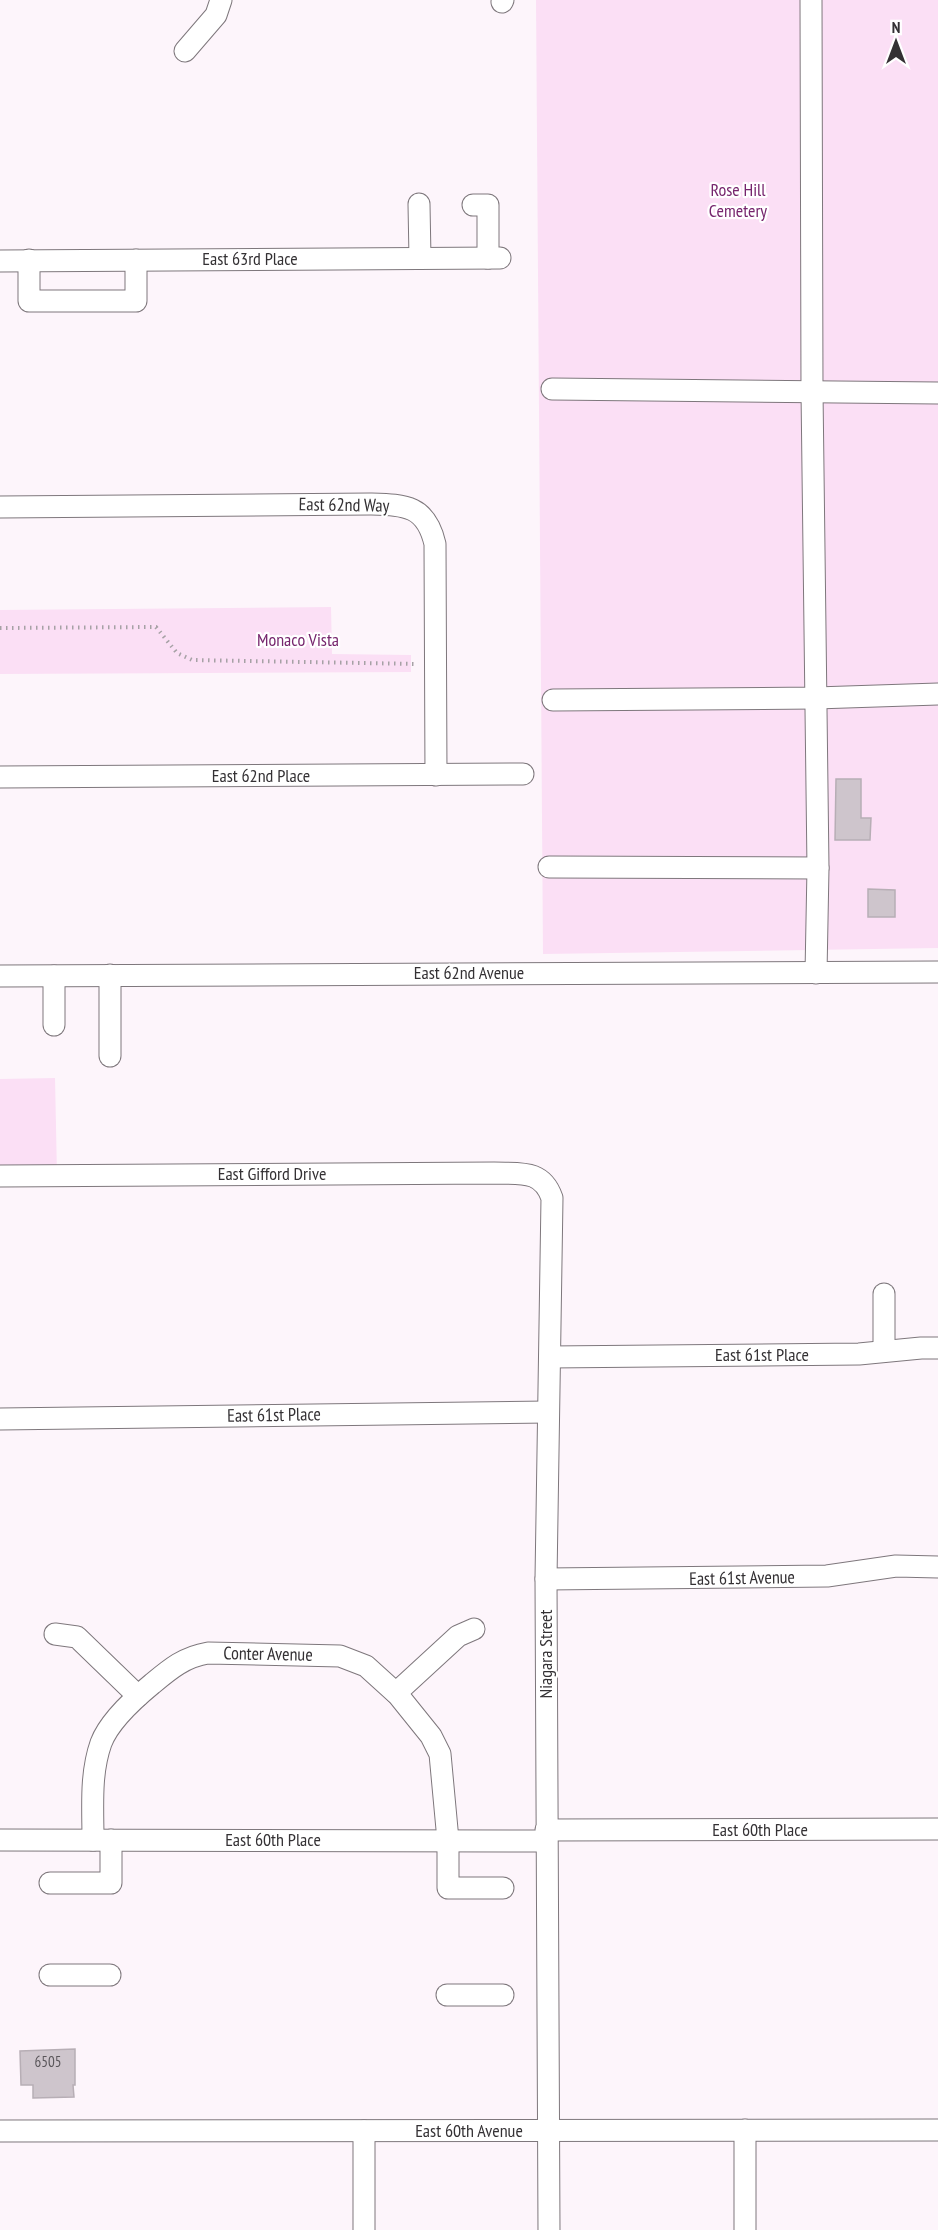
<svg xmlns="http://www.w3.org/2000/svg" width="938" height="2230" font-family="'PT Sans Narrow',sans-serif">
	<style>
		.green { fill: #fbdff5 }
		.building { fill: #cec5cc; stroke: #b7aeb5; stroke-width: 1.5 }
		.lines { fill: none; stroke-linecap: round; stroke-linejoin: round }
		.minor-casing { stroke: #7e777c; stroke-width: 23 }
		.path { stroke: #a6a1a5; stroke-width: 4; stroke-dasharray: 1.5 4.5; stroke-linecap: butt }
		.minor { stroke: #fff; stroke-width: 21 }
		.labels { text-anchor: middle; stroke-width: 4.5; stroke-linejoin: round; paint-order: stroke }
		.number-label { font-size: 15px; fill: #5a565a }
		.park-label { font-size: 18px; fill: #76256d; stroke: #fff }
		.street-label { font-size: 18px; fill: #343134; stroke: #fff }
	</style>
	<rect width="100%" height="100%" fill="#fdf5fb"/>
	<g class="green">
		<polygon points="536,0 938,0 938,948 543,954"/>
		<polygon points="331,607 332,654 411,655 411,672 0,674 0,610"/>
		<polygon points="55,1078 57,1175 0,1176 0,1079"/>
	</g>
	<g class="building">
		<polygon points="836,779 861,779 861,818 871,818 870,840 835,840"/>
		<polygon points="868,889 895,890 895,917 868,917"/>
		<polygon points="75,2049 75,2085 73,2085 74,2097 33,2098 33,2085 21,2085 20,2051"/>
	</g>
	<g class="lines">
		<g class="minor-casing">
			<g id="minor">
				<polyline points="811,0 812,391 818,868 816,973"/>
				<polyline points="502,2 503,0"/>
				<polyline points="185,51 216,15 221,0"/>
				<polyline points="419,204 420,258"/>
				<polyline points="473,205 488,205 488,258"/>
				<polyline points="29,260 29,301 136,301 136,260"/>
				<polyline points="0,261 500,258"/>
				<polyline points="552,389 938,393"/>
				<path d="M0,507L370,504C405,505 426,505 435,544L436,775"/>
				<polyline points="553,700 816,698 938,694"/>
				<polyline points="0,777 523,774"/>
				<polyline points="549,867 818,868"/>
				<polyline points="110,975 110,1056"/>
				<polyline points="0,976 938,972"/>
				<polyline points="54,1025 54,976"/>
				<path d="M0,1176L494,1173C520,1174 542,1169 552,1198L546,1579L549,2230"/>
				<polyline points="884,1294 884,1351"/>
				<polyline points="550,1357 859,1354 921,1348 938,1348"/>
				<polyline points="0,1419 548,1412"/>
				<polyline points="546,1579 827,1576 896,1566 938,1567"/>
				<polyline points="55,1634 77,1637 138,1696"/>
				<polyline points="396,1693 458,1636 474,1629"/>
				<polyline points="546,1830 938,1829"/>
				<polyline points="0,1840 546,1841"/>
				<path d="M93,1840C93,1808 90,1774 101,1743C109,1722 135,1698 152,1684C170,1669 184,1657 208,1653L340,1656L366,1666L398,1695L431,1736L440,1754L448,1840V1888H503"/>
				<polyline points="50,1883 111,1883 111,1840"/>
				<polyline points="50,1975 110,1975"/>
				<polyline points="447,1995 503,1995"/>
				<polyline points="745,2130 745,2230"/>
				<polyline points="0,2131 938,2130"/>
				<polyline points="364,2230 364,2131"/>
			</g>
		</g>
		<polyline class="path" points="0,628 156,627 177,653 192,660 418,664"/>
		<use href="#minor" class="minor"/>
	</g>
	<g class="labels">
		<g class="number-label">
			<text x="48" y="2067">6505</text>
		</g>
		<g class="park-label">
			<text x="738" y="196">Rose Hill<tspan x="738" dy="21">Cemetery</tspan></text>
			<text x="298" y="646">Monaco Vista</text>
		</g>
		<g class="street-label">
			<text x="250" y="265">East 63rd Place</text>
			<text transform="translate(344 505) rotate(1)" y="6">East 62nd Way</text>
			<text x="261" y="782">East 62nd Place</text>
			<text x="469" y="979">East 62nd Avenue</text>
			<text x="272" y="1180">East Gifford Drive</text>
			<text x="762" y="1361">East 61st Place</text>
			<text transform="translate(274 1415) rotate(-1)" y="6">East 61st Place</text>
			<text transform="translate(742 1578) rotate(-1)" y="6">East 61st Avenue</text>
			<text transform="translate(268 1654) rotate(1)" y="6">Conter Avenue</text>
			<text transform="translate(546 1654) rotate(-90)" y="6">Niagara Street</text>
			<text x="760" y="1836">East 60th Place</text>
			<text x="273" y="1846">East 60th Place</text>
			<text x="469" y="2137">East 60th Avenue</text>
		</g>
	</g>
	<g transform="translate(896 42)" stroke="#ffffff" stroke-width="4.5" paint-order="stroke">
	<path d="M0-4.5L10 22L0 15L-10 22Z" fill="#343134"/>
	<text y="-9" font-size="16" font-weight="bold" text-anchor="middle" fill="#343134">N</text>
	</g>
</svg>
